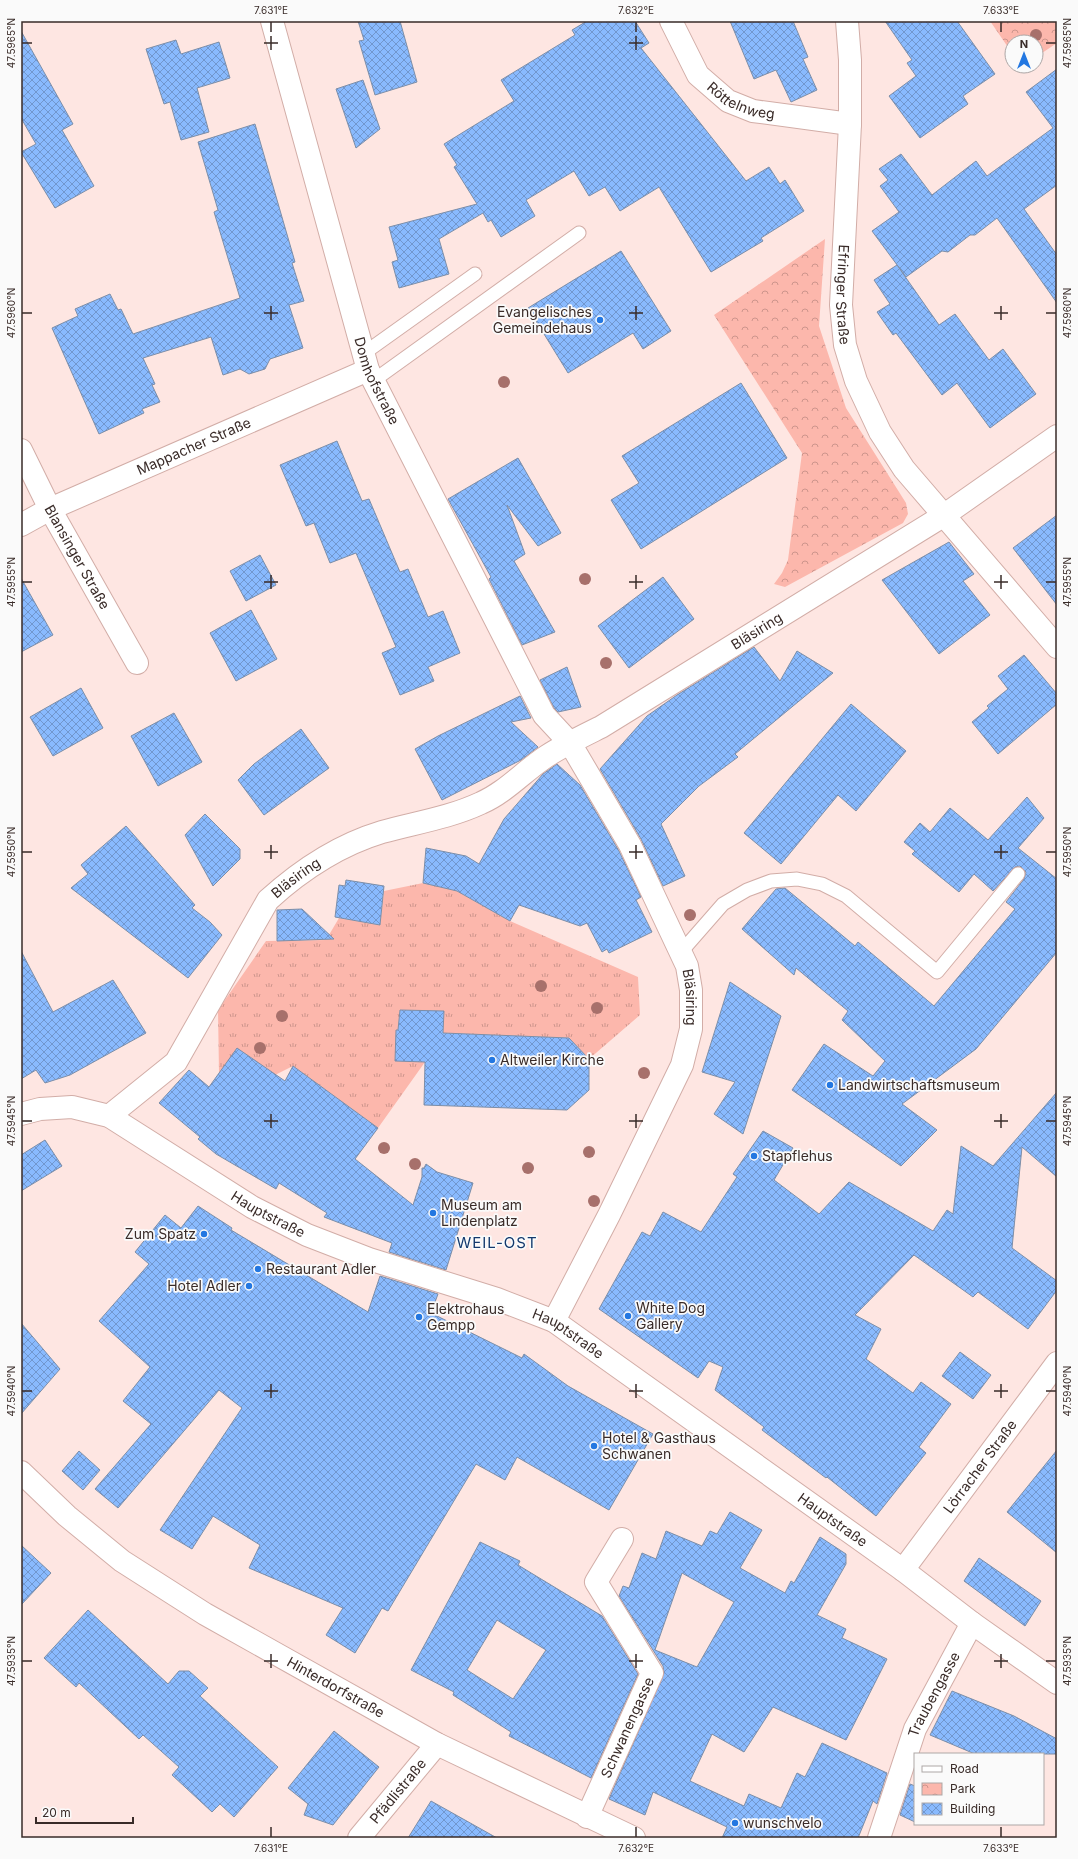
<svg xmlns="http://www.w3.org/2000/svg" width="1078" height="1859" font-family="Inter,sans-serif">
	<style>
		.grass { fill: url(#grass-tufts) }
		.park { fill: url(#park-crowns) }
		.building { fill: url(#building-cross-hatch); stroke: #7c8ea8; fill-rule: evenodd }
		.lines { fill: none; stroke-linecap: round; stroke-linejoin: round }
		.lane-casing { stroke: #d2ada7; stroke-width: 15 }
		.street-casing { stroke: #d2ada7; stroke-width: 24 }
		.secondary-casing { stroke: #d2ada7; stroke-width: 24 }
		.lane { stroke: #fff; stroke-width: 13 }
		.street { stroke: #fff; stroke-width: 22 }
		.secondary { stroke: #fff; stroke-width: 22 }
		.tree { fill: #a7706b }
		.ticks { fill: none; stroke: #392b28; stroke-width: 1.5 }
		.poi-dot { fill: #2377e1; stroke: #fafafa; stroke-width: 1.5 }
		.labels { text-anchor: middle; stroke-width: 3.5; stroke-linejoin: round; paint-order: stroke }
		.street-label { font-size: 14px; fill: #392b28; stroke: #fafafa }
		.poi-label { font-size: 14px; fill: #392b28; stroke: #fafafa; text-anchor: start }
		.neighbourhood-label { font-size: 15px; letter-spacing: 1px; fill: #13396d; stroke: #fafafa }
		.neatline { fill: none; stroke: #392b28; stroke-width: 1.5 }
		.ticks-label { font-size: 10px; text-anchor: middle; fill: #392b28 }
	</style>
	<defs>
		<pattern id="grass-tufts" width="24" height="20" patternUnits="userSpaceOnUse"><rect width="24" height="20" fill="#fcb7ac"/><path d="M3 7l-1-3M5 7V3M7 7l1-3M15 17l-1-3M17 17v-4M19 17l1-3" fill="none" stroke="#cd958c"/></pattern>
		<pattern id="park-crowns" width="20" height="18" patternUnits="userSpaceOnUse"><rect width="20" height="18" fill="#fcb7ac"/><path d="M2 6a3 3 0 1 1 6 0M12 15a3 3 0 1 1 6 0" fill="none" stroke="#cd958c"/></pattern>
		<pattern id="building-cross-hatch" width="8" height="8" patternUnits="userSpaceOnUse"><rect width="8" height="8" fill="#89bafe"/><path d="M0 0l8 8M0 8l8-8" fill="none" stroke="#7197ce"/></pattern>
	</defs>
	<rect width="100%" height="100%" fill="#fee6e2"/>
	<polygon class="grass" points="423,883 457,891 510,921 638,977 640,1015 589,1059 569,1038 443,1033 444,1011 400,1010 398,1030 425,1062 378,1128 293,1066 243,1091 219,1073 218,1010 266,941 326,940 339,918 380,925 384,891"/>
	<g class="park">
		<polygon points="990,21 1057,21 1057,43 1036,57 1036,42 1012,42 1012,53"/>
		<polygon points="825,239 819,326 846,408 906,503 908,514 903,523 785,587 774,584 782,573 788,560 802,453 714,315"/>
	</g>
	<g class="building">
		<polygon points="358,21 400,21 417,82 375,95 359,41 364,40"/>
		<polygon points="587,21 635,21 649,43 641,48 746,181 769,167 780,184 785,180 804,211 761,238 763,241 711,272 659,187 620,211 605,187 589,196 574,171 526,200 535,216 501,237 491,220 488,222 483,213 439,239 449,274 399,288 392,262 398,260 389,227 477,204 454,167 457,165 444,144 514,101 501,80 575,35 572,30"/>
		<polygon points="730,21 793,21 808,57 803,59 817,90 791,102 776,70 754,79"/>
		<polygon points="885,21 957,21 995,74 963,96 968,104 920,138 889,96 916,76 907,63 912,60"/>
		<polygon points="21,31 73,124 62,130 94,186 55,208 21,152 36,144 21,118"/>
		<polygon points="176,40 181,54 219,42 230,78 197,88 209,132 181,140 170,102 164,104 146,49"/>
		<polygon points="1057,69 1057,185 1024,209 1057,255 1057,303 997,218 975,235 970,235 948,252 942,251 906,277 872,231 899,212 880,186 888,180 879,169 901,154 932,195 976,161 987,176 1053,128 1026,92"/>
		<polygon points="363,80 380,129 356,148 336,89"/>
		<polygon points="255,124 295,262 292,263 304,301 289,305 303,348 270,359 265,369 249,374 240,369 223,375 211,337 143,358 155,384 152,385 160,402 142,409 144,413 99,434 52,328 78,316 75,309 110,294 118,310 121,309 133,334 240,298 214,212 218,210 198,142"/>
		<polygon points="621,251 671,331 643,349 633,333 568,373 528,308"/>
		<polygon points="897,265 939,325 955,314 989,360 1003,349 1036,394 990,428 957,383 942,395 896,333 893,335 877,312 890,304 874,280"/>
		<polygon points="741,383 787,458 641,549 611,500 639,483 622,456"/>
		<polygon points="337,441 362,501 369,499 400,572 408,569 428,617 443,611 460,653 428,667 434,681 400,695 382,653 396,647 356,553 330,563 314,523 306,526 280,465"/>
		<polygon points="518,458 561,533 538,546 507,505 525,554 514,561 555,632 522,645 489,579 491,577 448,499"/>
		<polygon points="1057,515 1057,605 1013,548"/>
		<polygon points="949,542 974,574 963,581 990,615 939,654 882,580"/>
		<polygon points="260,555 276,585 246,601 230,571"/>
		<polygon points="663,577 694,619 629,668 598,626"/>
		<polygon points="21,578 53,635 21,652"/>
		<polygon points="251,610 277,659 236,681 210,633"/>
		<polygon points="754,647 780,681 797,651 833,673 735,754 738,757 699,786 661,824 685,876 663,886 641,839 600,769 647,716 677,695"/>
		<polygon points="1024,655 1057,694 1057,704 998,754 972,722 989,708 987,706 1008,689 998,676"/>
		<polygon points="567,667 581,707 558,712 554,708 540,680"/>
		<polygon points="81,688 103,728 53,756 30,717"/>
		<polygon points="520,696 531,718 511,722 538,747 521,760 442,800 415,749 438,736"/>
		<polygon points="851,704 906,751 856,811 838,795 781,864 744,833"/>
		<polygon points="174,713 202,762 158,786 131,736"/>
		<polygon points="301,729 329,768 264,815 238,780 254,764"/>
		<polygon points="557,764 580,785 619,851 641,897 636,900 652,932 609,953 607,949 602,952 587,923 580,926 519,905 510,921 457,891 423,883 426,848 466,856 479,864 504,819 543,774"/>
		<polygon points="1027,797 1044,818 1018,848 1057,879 1057,952 976,1049 902,1104 937,1130 901,1166 792,1090 824,1044 873,1076 885,1061 842,1020 848,1011 796,968 794,975 742,929 776,889 785,888 855,946 858,942 934,1006 1015,909 1006,902 1024,879 1026,872 1020,866 1015,867 993,891 974,874 959,892 912,854 915,851 904,842 920,823 930,832 950,808 988,840"/>
		<polygon points="205,814 240,849 240,859 213,886 185,835"/>
		<polygon points="126,826 195,905 192,908 210,922 222,935 188,978 71,888 88,874 81,865"/>
		<polygon points="346,880 384,886 380,925 335,917 339,885 345,886"/>
		<polygon points="302,909 334,939 277,941 277,910"/>
		<polygon points="21,951 53,1012 113,980 146,1033 70,1075 45,1083 36,1070 21,1079"/>
		<polygon points="730,982 781,1016 743,1134 714,1114 735,1082 702,1072"/>
		<polygon points="400,1010 444,1011 443,1033 569,1038 589,1059 589,1090 567,1110 424,1105 425,1062 395,1061 396,1030 398,1030"/>
		<polygon points="237,1048 285,1081 293,1066 378,1128 355,1159 413,1205 422,1177 422,1168 424,1168 426,1164 437,1172 473,1183 446,1270 389,1252 392,1243 324,1217 327,1213 279,1183 276,1189 216,1154 198,1139 200,1137 159,1103 189,1070 209,1087"/>
		<polygon points="1057,1092 1057,1177 1022,1147 1012,1248 1057,1281 1057,1290 1028,1329 978,1292 973,1297 914,1255 855,1315 881,1329 866,1359 913,1393 921,1382 951,1404 919,1447 926,1453 876,1516 827,1477 826,1478 762,1430 764,1427 715,1390 723,1367 709,1361 698,1378 599,1309 642,1232 650,1236 663,1212 701,1232 737,1177 733,1174 763,1131 793,1148 774,1180 819,1214 849,1182 933,1231 947,1210 953,1214 961,1146 993,1166"/>
		<polygon points="45,1140 62,1166 21,1191 21,1155"/>
		<polygon points="198,1206 232,1228 231,1230 368,1312 380,1276 438,1294 431,1313 522,1358 524,1354 568,1386 653,1434 609,1510 517,1457 505,1480 476,1464 388,1611 382,1608 355,1653 326,1635 343,1608 249,1568 260,1545 213,1516 192,1549 160,1530 242,1408 219,1390 118,1508 95,1489 151,1424 123,1401 150,1367 99,1321 149,1264 135,1252 165,1215 181,1228"/>
		<polygon points="21,1323 60,1369 21,1414"/>
		<polygon points="960,1352 991,1375 973,1399 942,1376"/>
		<polygon points="1057,1450 1057,1553 1007,1512"/>
		<polygon points="79,1451 100,1470 83,1490 62,1471"/>
		<path d="M730,1512L762,1530L740,1568L785,1593L791,1581L794,1583L820,1537L846,1554V1564L817,1615L846,1629L842,1638L887,1659L846,1740L773,1707L744,1752L712,1734L690,1781L744,1806L749,1794L781,1808L797,1773L805,1777L822,1743L887,1773L877,1804L873,1801L858,1838H722L727,1827L653,1792L645,1815L609,1799L664,1673L663,1666L619,1596L623,1586L629,1588L642,1553L656,1559L666,1531L702,1546L710,1531L717,1534ZM682,1573L734,1602L697,1667L655,1650Z"/>
		<path d="M480,1542L520,1561L518,1565L602,1616L638,1674L591,1778L509,1736L511,1732L453,1695L454,1692L411,1670ZM497,1620L546,1650L513,1699L467,1670Z"/>
		<polygon points="21,1545 51,1573 21,1605"/>
		<polygon points="979,1558 1041,1601 1025,1626 964,1581"/>
		<polygon points="88,1610 168,1684 179,1671 189,1671 208,1688 200,1696 278,1767 234,1817 220,1804 212,1812 172,1775 179,1767 143,1735 139,1739 79,1683 76,1687 44,1658"/>
		<polygon points="952,1691 1014,1716 1057,1739 1057,1754 975,1754 930,1735"/>
		<polygon points="334,1731 379,1767 333,1825 304,1815 308,1804 288,1788"/>
		<polygon points="910,1784 915,1786 915,1822 900,1815"/>
		<polygon points="431,1801 497,1838 408,1838"/>
	</g>
	<g class="lines">
		<g class="lane-casing">
			<g id="lane">
				<polyline points="363,354 475,274"/>
				<polyline points="373,381 579,233"/>
				<polyline points="681,952 723,904 747,890 771,881 797,879 822,884 846,896 937,972 1018,874"/>
			</g>
		</g>
		<g class="street-casing">
			<g id="street">
				<path id="s1" d="M272,21L368,370L544,715L570,743L630,845L687,966L691,990V1029L682,1065L609,1215L554,1321"/>
				<path id="s2" d="M671,21L698,75L728,101L753,111L850,124"/>
				<path id="s3" d="M847,21L850,60V124L841,305L845,345L856,381L880,432L904,469L1057,647"/>
				<path id="s4" d="M21,450L50,509L137,663"/>
				<path id="s5" d="M21,525L50,509L368,370"/>
				<path id="s6" d="M109,1116L176,1062L268,900C301,870 339,845 382,832C414,823 449,818 481,803C506,792 524,771 547,756C564,745 583,736 601,727L943,516L1057,436"/>
				<path id="s7" d="M21,1472L67,1516L122,1561L205,1614L437,1744L634,1838"/>
				<path id="s8" d="M903,1570L1057,1363"/>
				<path id="s9" d="M587,1817L652,1673L596,1582L622,1539"/>
				<path id="s10" d="M359,1838L437,1744"/>
				<path id="s11" d="M879,1838L915,1729L972,1623"/>
			</g>
		</g>
		<g class="secondary-casing">
			<g id="secondary">
				<path id="s12" d="M21,1114L40,1109L72,1107L109,1116L252,1207L307,1235L369,1259L497,1299L554,1321L903,1570L972,1623L1057,1683"/>
			</g>
		</g>
		<use href="#lane" class="lane"/>
		<use href="#street" class="street"/>
		<use href="#secondary" class="secondary"/>
	</g>
	<g class="tree">
		<circle cx="1036" cy="35" r="6"/>
		<circle cx="504" cy="382" r="6"/>
		<circle cx="585" cy="579" r="6"/>
		<circle cx="606" cy="663" r="6"/>
		<circle cx="690" cy="915" r="6"/>
		<circle cx="541" cy="986" r="6"/>
		<circle cx="597" cy="1008" r="6"/>
		<circle cx="282" cy="1016" r="6"/>
		<circle cx="260" cy="1048" r="6"/>
		<circle cx="644" cy="1073" r="6"/>
		<circle cx="384" cy="1148" r="6"/>
		<circle cx="589" cy="1152" r="6"/>
		<circle cx="415" cy="1164" r="6"/>
		<circle cx="528" cy="1168" r="6"/>
		<circle cx="594" cy="1201" r="6"/>
	</g>
	<path class="ticks" d="M271,22V32M636,22V32M1001,22V32M271,36V50M636,36V50M22,43H32M264,43H278M629,43H643M1046,43H1056M271,306V320M636,306V320M1001,306V320M22,313H32M264,313H278M629,313H643M994,313H1008M1046,313H1056M271,575V589M636,575V589M1001,575V589M22,582H32M264,582H278M629,582H643M994,582H1008M1046,582H1056M271,845V859M636,845V859M1001,845V859M22,852H32M264,852H278M629,852H643M994,852H1008M1046,852H1056M271,1114V1128M636,1114V1128M1001,1114V1128M22,1121H32M264,1121H278M629,1121H643M994,1121H1008M1046,1121H1056M271,1384V1398M636,1384V1398M1001,1384V1398M22,1391H32M264,1391H278M629,1391H643M994,1391H1008M1046,1391H1056M271,1654V1668M636,1654V1668M1001,1654V1668M22,1661H32M264,1661H278M629,1661H643M994,1661H1008M1046,1661H1056M271,1827V1837M636,1827V1837M1001,1827V1837"/>
	<g class="poi-dot">
		<circle cx="600" cy="320" r="4"/>
		<circle cx="492" cy="1060" r="4"/>
		<circle cx="830" cy="1085" r="4"/>
		<circle cx="754" cy="1156" r="4"/>
		<circle cx="433" cy="1213" r="4"/>
		<circle cx="204" cy="1234" r="4"/>
		<circle cx="258" cy="1269" r="4"/>
		<circle cx="249" cy="1286" r="4"/>
		<circle cx="628" cy="1316" r="4"/>
		<circle cx="419" cy="1317" r="4"/>
		<circle cx="594" cy="1446" r="4"/>
		<circle cx="735" cy="1823" r="4"/>
	</g>
	<g class="labels">
		<g class="street-label">
			<text dy="5" stroke="none"><textPath href="#s2" startOffset="112">Röttelnweg</textPath></text>
			<text dy="5" stroke="none"><textPath href="#s3" startOffset="274">Efringer Straße</textPath></text>
			<text dy="5" stroke="none"><textPath href="#s1" startOffset="375">Domhofstraße</textPath></text>
			<text dy="5" stroke="none"><textPath href="#s5" startOffset="190">Mappacher Straße</textPath></text>
			<text dy="5" stroke="none"><textPath href="#s4" startOffset="121">Blansinger Straße</textPath></text>
			<text dy="5" stroke="none"><textPath href="#s6" startOffset="835">Bläsiring</textPath></text>
			<text dy="5" stroke="none"><textPath href="#s6" startOffset="308">Bläsiring</textPath></text>
			<text dy="5" stroke="none"><textPath href="#s1" startOffset="1071">Bläsiring</textPath></text>
			<text dy="5" stroke="none"><textPath href="#s12" startOffset="277">Hauptstraße</textPath></text>
			<text dy="5" stroke="none"><textPath href="#s12" startOffset="601">Hauptstraße</textPath></text>
			<text dy="5" stroke="none"><textPath href="#s8" startOffset="129">Lörracher Straße</textPath></text>
			<text dy="5" stroke="none"><textPath href="#s12" startOffset="925">Hauptstraße</textPath></text>
			<text dy="5" stroke="none"><textPath href="#s7" startOffset="383">Hinterdorfstraße</textPath></text>
			<text dy="5" stroke="none"><textPath href="#s11" startOffset="154">Traubengasse</textPath></text>
			<text dy="5" stroke="none"><textPath href="#s9" startOffset="98">Schwanengasse</textPath></text>
			<text dy="5" stroke="none"><textPath href="#s10" startOffset="61">Pfädlistraße</textPath></text>
		</g>
		<g class="poi-label">
			<text x="592" y="317" text-anchor="end">Evangelisches<tspan x="592" dy="16">Gemeindehaus</tspan></text>
			<text x="500" y="1065">Altweiler Kirche</text>
			<text x="838" y="1090">Landwirtschaftsmuseum</text>
			<text x="762" y="1161">Stapflehus</text>
			<text x="441" y="1210">Museum am<tspan x="441" dy="16">Lindenplatz</tspan></text>
			<text x="196" y="1239" text-anchor="end">Zum Spatz</text>
			<text x="266" y="1274">Restaurant Adler</text>
			<text x="241" y="1291" text-anchor="end">Hotel Adler</text>
			<text x="636" y="1313">White Dog<tspan x="636" dy="16">Gallery</tspan></text>
			<text x="427" y="1314">Elektrohaus<tspan x="427" dy="16">Gempp</tspan></text>
			<text x="602" y="1443">Hotel &amp; Gasthaus<tspan x="602" dy="16">Schwanen</tspan></text>
			<text x="743" y="1828">wunschvelo</text>
		</g>
		<g class="neighbourhood-label">
			<text x="497" y="1248">WEIL-OST</text>
		</g>
	</g>
	<rect width="1078" height="1859" fill="none" stroke="#fafafa" stroke-width="44"/>
	<rect x="914" y="1753" width="130" height="72" fill="#fafafa" stroke="#ada7a6"/>
	<rect x="922" y="1766" width="20" height="6" fill="#ffffff" stroke="#ada7a6"/>
	<text x="950" y="1773" font-size="12" fill="#392b28">Road</text>
	<rect x="922" y="1783" width="20" height="12" fill="url(#park-crowns)" stroke="#ada7a6"/>
	<text x="950" y="1793" font-size="12" fill="#392b28">Park</text>
	<rect x="922" y="1803" width="20" height="12" fill="url(#building-cross-hatch)" stroke="#ada7a6"/>
	<text x="950" y="1813" font-size="12" fill="#392b28">Building</text>
	<g transform="translate(1024 54)"><circle r="19" fill="#fafafa" stroke="#ada7a6"/>
	<path d="M0-3L7 15L0 10L-7 15Z" fill="#2377e1"/>
	<text y="-6" font-size="11" font-weight="bold" text-anchor="middle" fill="#392b28">N</text>
	</g>
	<path d="M36 1817v6h97v-6" fill="none" stroke="#392b28" stroke-width="2"/>
	<text x="42" y="1817" font-size="12" fill="#392b28" stroke="#fafafa" stroke-width="3" paint-order="stroke">20 m</text>
	<rect x="22" y="22" width="1034" height="1815" class="neatline"/>
	<g class="ticks-label">
		<text x="271" y="14">7.631°E</text>
		<text x="636" y="14">7.632°E</text>
		<text x="1001" y="14">7.633°E</text>
		<text transform="translate(11 43) rotate(-90)" y="4">47.5965°N</text>
		<text transform="translate(1067 43) rotate(-90)" y="4">47.5965°N</text>
		<text transform="translate(11 313) rotate(-90)" y="4">47.5960°N</text>
		<text transform="translate(1067 313) rotate(-90)" y="4">47.5960°N</text>
		<text transform="translate(11 582) rotate(-90)" y="4">47.5955°N</text>
		<text transform="translate(1067 582) rotate(-90)" y="4">47.5955°N</text>
		<text transform="translate(11 852) rotate(-90)" y="4">47.5950°N</text>
		<text transform="translate(1067 852) rotate(-90)" y="4">47.5950°N</text>
		<text transform="translate(11 1121) rotate(-90)" y="4">47.5945°N</text>
		<text transform="translate(1067 1121) rotate(-90)" y="4">47.5945°N</text>
		<text transform="translate(11 1391) rotate(-90)" y="4">47.5940°N</text>
		<text transform="translate(1067 1391) rotate(-90)" y="4">47.5940°N</text>
		<text transform="translate(11 1661) rotate(-90)" y="4">47.5935°N</text>
		<text transform="translate(1067 1661) rotate(-90)" y="4">47.5935°N</text>
		<text x="271" y="1852">7.631°E</text>
		<text x="636" y="1852">7.632°E</text>
		<text x="1001" y="1852">7.633°E</text>
	</g>
</svg>
